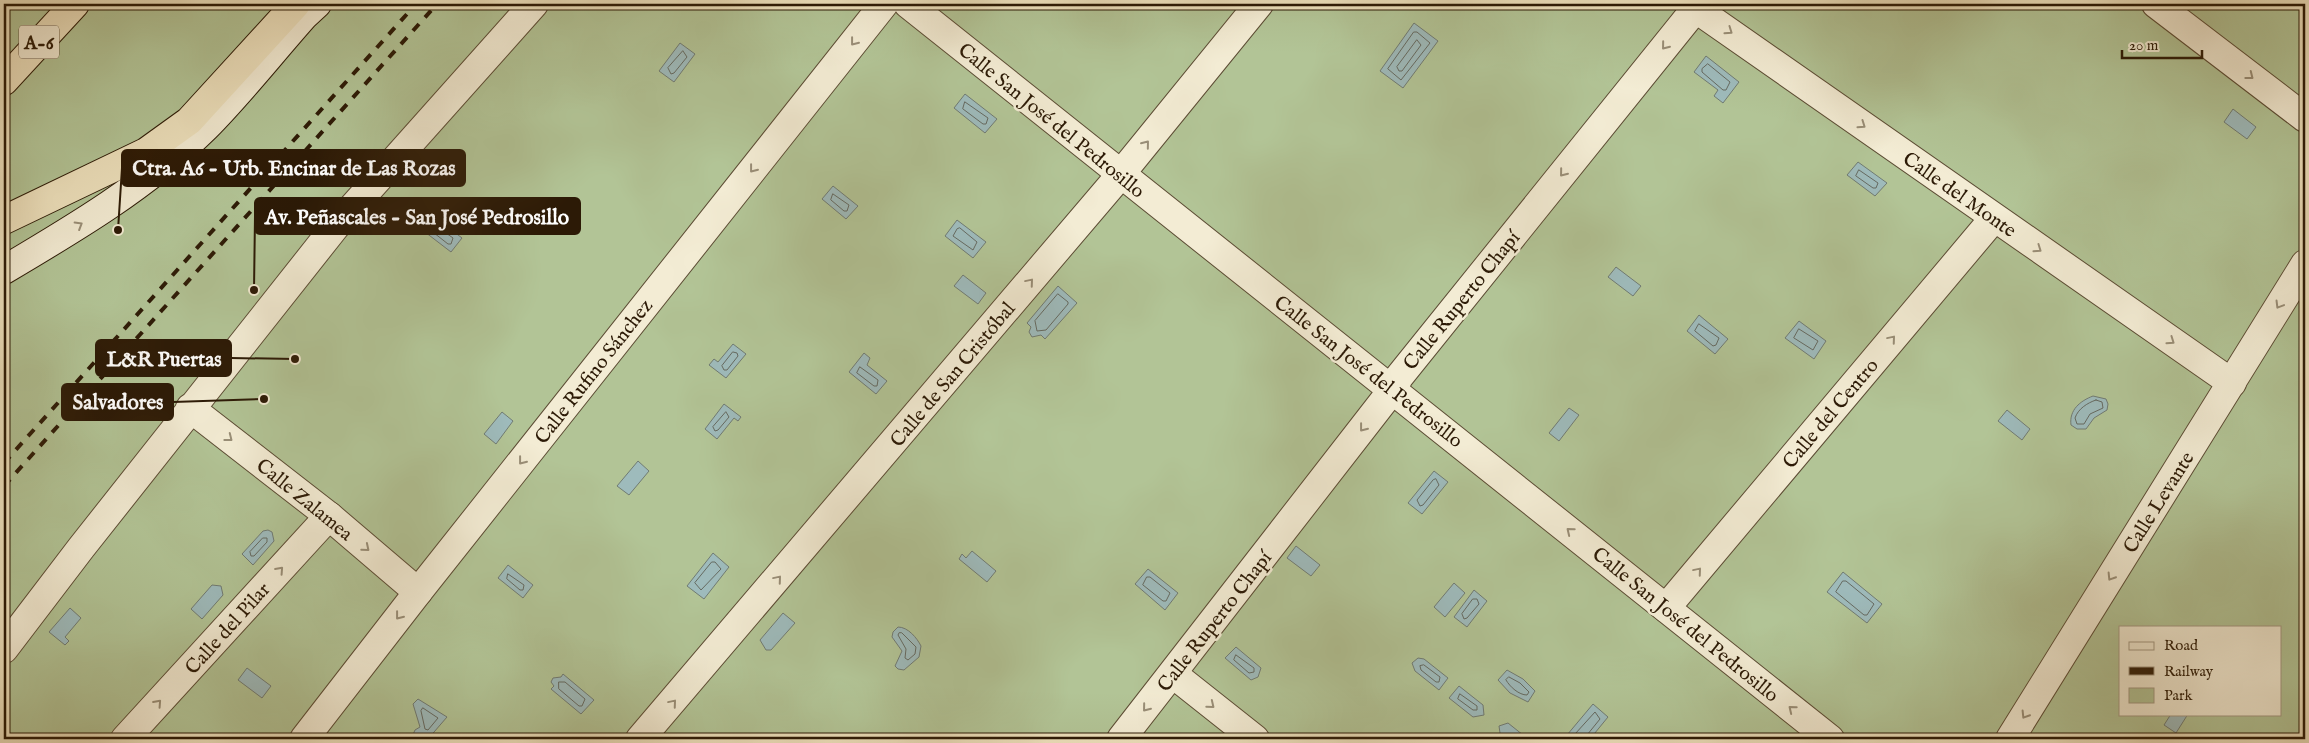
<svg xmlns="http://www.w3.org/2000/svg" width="2309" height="743" font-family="'IM FELL English',serif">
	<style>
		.green { fill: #b2c496; stroke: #6f6f4e; fill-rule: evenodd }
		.water { fill: #9ebbbc; stroke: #707b73 }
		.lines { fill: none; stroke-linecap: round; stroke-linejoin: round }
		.shore { stroke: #656a61; stroke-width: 1 }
		.street-casing { stroke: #5c4c34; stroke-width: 30 }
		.secondary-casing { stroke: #2c1a06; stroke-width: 30 }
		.highway-casing { stroke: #2c1a06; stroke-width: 30 }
		.street { stroke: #f3ecd4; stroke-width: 28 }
		.secondary { stroke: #f3ecd4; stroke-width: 28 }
		.highway { stroke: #ede1bd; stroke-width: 28 }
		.rail { stroke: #2c1a06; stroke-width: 4; stroke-dasharray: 9 9; stroke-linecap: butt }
		.oneway { stroke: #998e77 }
		.labels { text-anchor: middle; stroke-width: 5; stroke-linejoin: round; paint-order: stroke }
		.shield { fill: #f3ecd4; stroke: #685944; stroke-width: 1 }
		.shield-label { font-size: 19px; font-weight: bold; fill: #2c1a06 }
		.street-label { font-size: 20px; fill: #2c1a06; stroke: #f3ecd4 }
		.leader { fill: none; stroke: #2c1a06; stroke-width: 2 }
		.callout-dot { fill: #2c1a06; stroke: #f3ecd4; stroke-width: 2 }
		.callout { fill: #2c1a06; stroke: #2c1a06; stroke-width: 2 }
		.callout-label { font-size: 21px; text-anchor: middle; font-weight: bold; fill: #fff }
	</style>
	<rect width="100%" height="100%" fill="#ede1bd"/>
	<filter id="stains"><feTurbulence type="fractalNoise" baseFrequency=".004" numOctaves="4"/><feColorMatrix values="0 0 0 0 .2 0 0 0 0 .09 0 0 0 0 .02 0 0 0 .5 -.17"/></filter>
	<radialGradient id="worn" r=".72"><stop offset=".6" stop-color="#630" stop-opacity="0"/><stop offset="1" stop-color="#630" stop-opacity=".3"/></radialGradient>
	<path class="green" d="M4,4H2305V739H4ZM2120,627H2280V714H2120Z"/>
	<g class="water">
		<polygon points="1414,23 1438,41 1403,88 1380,71"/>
		<polygon points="680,43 695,54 674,82 659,71"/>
		<polygon points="1706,56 1739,82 1723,103 1714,96 1718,90 1694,72"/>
		<polygon points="965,94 997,119 985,133 954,108"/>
		<polygon points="2233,109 2256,127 2247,139 2224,122"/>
		<polygon points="1858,162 1887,183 1875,196 1847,175"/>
		<polygon points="833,186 858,206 846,219 822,199"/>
		<polygon points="432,215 462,238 451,252 421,229"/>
		<polygon points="957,220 986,242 973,258 945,236"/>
		<polygon points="1616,267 1641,286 1633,296 1608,277"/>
		<polygon points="963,275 986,293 978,304 954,286"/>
		<polygon points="1058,286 1077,303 1045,339 1041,335 1032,337 1029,332 1031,327 1027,323"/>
		<polygon points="1699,315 1728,339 1715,354 1687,331"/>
		<polygon points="1799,321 1826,341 1814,359 1785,338"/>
		<polygon points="733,344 746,354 726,378 709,365 714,359 718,362"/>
		<polygon points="864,353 870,358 867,365 887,381 876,394 849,372"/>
		<path d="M2093,396L2106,399L2108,404L2107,410L2094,418L2086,429H2077L2071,425C2069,410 2080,401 2093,396Z"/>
		<polygon points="724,404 741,417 738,421 734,418 717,439 705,429"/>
		<polygon points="1569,408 1579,415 1559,441 1549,433"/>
		<polygon points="2007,410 2030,429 2022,440 1998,421"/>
		<polygon points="502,412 513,421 496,444 484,434"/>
		<polygon points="638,461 649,471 629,495 617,486"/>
		<polygon points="1434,471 1448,482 1422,514 1408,503"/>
		<polygon points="268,530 272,532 274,541 253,565 242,554 263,531"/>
		<polygon points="1296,546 1320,565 1311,576 1287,558"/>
		<polygon points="972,551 996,571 987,582 959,559 962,554 966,558"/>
		<polygon points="713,553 729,567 704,599 687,586"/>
		<polygon points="508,565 533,585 523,598 498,578"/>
		<polygon points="1148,569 1178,593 1165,610 1135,584"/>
		<polygon points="1843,572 1882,604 1867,623 1827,592"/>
		<polygon points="1454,583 1465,593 1445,617 1434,607"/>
		<polygon points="212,585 221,586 223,595 202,619 191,609"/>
		<polygon points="1474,590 1487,601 1467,627 1454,617"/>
		<polygon points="70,608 81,618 65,637 69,641 65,645 49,632"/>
		<polygon points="783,613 795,623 771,650 766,650 760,640"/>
		<path d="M898,627C908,627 917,638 921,646L919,657L904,670L898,669L895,666L902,651L892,637L893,632Z"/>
		<polygon points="1236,647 1261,668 1258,677 1251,680 1225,658"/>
		<polygon points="1418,658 1424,659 1448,678 1439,690 1415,671 1412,663"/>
		<polygon points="247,668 271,686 262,698 238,680"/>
		<polygon points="1507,670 1523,679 1535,691 1528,702 1510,693 1498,680"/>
		<polygon points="563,674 594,700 581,714 551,689 554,686 551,682 553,678 561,677"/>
		<polygon points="1459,686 1483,705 1484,715 1473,717 1449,698"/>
		<polygon points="418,699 447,717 428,739 414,739 412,737 415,730 420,727 413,704"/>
		<polygon points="1593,704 1608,717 1590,739 1572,739 1567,735"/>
		<polygon points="2171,714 2188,714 2176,733 2164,725"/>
		<polygon points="1508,723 1528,739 1502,739 1498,736 1500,733 1499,726"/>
	</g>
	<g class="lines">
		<g class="shore">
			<polygon points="1414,32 1417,32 1430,43 1401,80 1388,69"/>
			<polygon points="1417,40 1421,45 1402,71 1399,71 1397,67"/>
			<polygon points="683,51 687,57 674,73 671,74 668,68"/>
			<polygon points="1708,64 1730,82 1726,90 1723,90 1702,72 1702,69"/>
			<polygon points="965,102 988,118 986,124 983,124 963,109"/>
			<polygon points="1859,170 1878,183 1876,188 1873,188 1856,176"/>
			<polygon points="833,194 849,205 847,211 844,211 831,200"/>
			<polygon points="432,223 453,238 451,244 448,244 429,229"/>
			<polygon points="960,228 977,242 973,250 953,236 957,229"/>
			<polygon points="1058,294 1068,302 1068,304 1046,330 1037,331 1035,321"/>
			<polygon points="1699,324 1719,338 1716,345 1713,346 1695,331"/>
			<polygon points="1799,329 1818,341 1813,350 1794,338"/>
			<polygon points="733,352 737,353 738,356 727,370 724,370 722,366"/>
			<polygon points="860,367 878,380 877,386 874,386 857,373"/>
			<path d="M2096,400L2102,402L2103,408L2090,414L2084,424H2077L2075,418C2078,409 2087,403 2096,400Z"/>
			<polygon points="726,412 729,417 718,430 715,431 713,427"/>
			<polygon points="1436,479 1439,485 1423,505 1420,506 1417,500 1433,480"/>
			<polygon points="263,538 267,538 267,542 254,556 251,556 250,552"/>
			<polygon points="712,562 715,562 721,569 701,590 695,583"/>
			<polygon points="508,574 524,585 523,590 520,590 507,579"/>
			<polygon points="1147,577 1150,577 1170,593 1166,601 1163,601 1143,585"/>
			<polygon points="1843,581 1846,581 1874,604 1867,615 1864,615 1836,592"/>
			<polygon points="1473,599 1477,599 1479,604 1467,618 1464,619 1462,614"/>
			<polygon points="902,633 916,647 915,654 908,660 905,658 906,649 898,635 899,633"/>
			<polygon points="1236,655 1254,668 1254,672 1249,673 1234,660"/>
			<polygon points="1424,665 1440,677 1439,682 1436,682 1421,670 1420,666"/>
			<path d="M1509,677L1520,683L1529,692L1527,695C1519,695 1510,687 1506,680Z"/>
			<polygon points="559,682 565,682 585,699 582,706 579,706 559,689"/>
			<polygon points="1460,694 1477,706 1477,710 1473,710 1458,699"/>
			<polygon points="423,708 438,718 428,730 425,729 421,711"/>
			<polyline points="1574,739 1575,734 1595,712 1600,719 1587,735 1587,739"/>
		</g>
		<g class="street-casing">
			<g id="street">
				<polyline points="908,4 1830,739"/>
				<polyline points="1689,4 2232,383"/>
				<polyline points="2156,4 2305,118"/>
				<polyline points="190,408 329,516 418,592"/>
				<polyline points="1666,608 1994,218"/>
				<polyline points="4,649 81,548 335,227 534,4"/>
				<polyline points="1173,674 1255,739"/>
				<polyline points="125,739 329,516"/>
				<polyline points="304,739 418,592 884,4"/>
				<polyline points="640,739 1111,186 1259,4"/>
				<polyline points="1121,739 1393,389 1399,377 1696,8"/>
				<polyline points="2010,739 2305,264"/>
			</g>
		</g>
		<g class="secondary-casing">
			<path id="secondary" d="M4,270C75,228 146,186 206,127C239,94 272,52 304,16L317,4"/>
		</g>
		<g class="highway-casing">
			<g id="highway">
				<polyline points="4,81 75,4"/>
				<polyline points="4,220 146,152 189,121 296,4"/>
			</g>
		</g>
		<use href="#street" class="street"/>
		<use href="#secondary" class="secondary"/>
		<use href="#highway" class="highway"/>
		<g class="rail">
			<polyline points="4,463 416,4"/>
			<polyline points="4,486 437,4"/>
		</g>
	</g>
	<defs><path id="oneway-chevron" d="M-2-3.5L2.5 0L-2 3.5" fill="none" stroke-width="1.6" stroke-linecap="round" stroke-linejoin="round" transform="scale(1.25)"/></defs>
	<g class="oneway">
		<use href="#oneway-chevron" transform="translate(1729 31) rotate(35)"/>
		<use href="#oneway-chevron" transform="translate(854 42) rotate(128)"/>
		<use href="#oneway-chevron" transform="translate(1665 46) rotate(129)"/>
		<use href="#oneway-chevron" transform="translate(2250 76) rotate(38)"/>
		<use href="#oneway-chevron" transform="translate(1862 125) rotate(35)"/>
		<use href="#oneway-chevron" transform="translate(1146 144) rotate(-51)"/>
		<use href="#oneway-chevron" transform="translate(753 169) rotate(128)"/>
		<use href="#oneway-chevron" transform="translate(1563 173) rotate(129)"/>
		<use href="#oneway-chevron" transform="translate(79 225) rotate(-31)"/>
		<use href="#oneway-chevron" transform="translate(2038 249) rotate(35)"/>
		<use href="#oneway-chevron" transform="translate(1030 282) rotate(-50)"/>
		<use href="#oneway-chevron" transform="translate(2279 305) rotate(121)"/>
		<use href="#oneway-chevron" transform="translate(1892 339) rotate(-50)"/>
		<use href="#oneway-chevron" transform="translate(2171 341) rotate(35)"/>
		<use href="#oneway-chevron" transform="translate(1363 428) rotate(128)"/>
		<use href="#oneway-chevron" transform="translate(229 438) rotate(38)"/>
		<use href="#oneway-chevron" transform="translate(522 461) rotate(128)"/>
		<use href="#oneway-chevron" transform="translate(1570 531) rotate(-141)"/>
		<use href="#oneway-chevron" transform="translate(366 548) rotate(40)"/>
		<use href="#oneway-chevron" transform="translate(280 570) rotate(-48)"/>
		<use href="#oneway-chevron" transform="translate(1698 571) rotate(-50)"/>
		<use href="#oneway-chevron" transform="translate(2111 577) rotate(122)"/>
		<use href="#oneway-chevron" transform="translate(778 579) rotate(-50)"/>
		<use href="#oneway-chevron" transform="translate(399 616) rotate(128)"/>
		<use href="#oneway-chevron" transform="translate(158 703) rotate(-48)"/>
		<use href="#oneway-chevron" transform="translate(673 703) rotate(-50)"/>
		<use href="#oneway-chevron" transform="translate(1211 705) rotate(39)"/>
		<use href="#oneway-chevron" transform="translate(1146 708) rotate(129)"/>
		<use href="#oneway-chevron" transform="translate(1792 709) rotate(-141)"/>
		<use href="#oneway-chevron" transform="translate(2025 715) rotate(122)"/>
	</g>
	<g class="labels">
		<rect class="shield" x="19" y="25.5" width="40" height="33" rx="4"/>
		<g class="shield-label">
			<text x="39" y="49">A-6</text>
		</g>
		<g class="street-label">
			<text transform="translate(1052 120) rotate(39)" y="7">Calle San José del Pedrosillo</text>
			<text transform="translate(1960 194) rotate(35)" y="7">Calle del Monte</text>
			<text transform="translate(1461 300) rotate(-51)" y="7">Calle Ruperto Chapí</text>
			<text transform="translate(593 371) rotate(-52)" y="7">Calle Rufino Sánchez</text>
			<text transform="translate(1369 371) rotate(38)" y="7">Calle San José del Pedrosillo</text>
			<text transform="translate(952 374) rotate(-50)" y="7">Calle de San Cristóbal</text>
			<text transform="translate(1830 413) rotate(-50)" y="7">Calle del Centro</text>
			<text transform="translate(305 499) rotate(39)" y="7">Calle Zalamea</text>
			<text transform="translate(2158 502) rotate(-58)" y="7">Calle Levante</text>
			<text transform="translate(1214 621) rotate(-52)" y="7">Calle Ruperto Chapí</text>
			<text transform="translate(1686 624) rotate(39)" y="7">Calle San José del Pedrosillo</text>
			<text transform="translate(227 628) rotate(-48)" y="7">Calle del Pilar</text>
		</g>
	</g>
	<path class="leader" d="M118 230L122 168M254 290L255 216M295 359L231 358M264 399L173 402"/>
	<g class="callout-dot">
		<circle cx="118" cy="230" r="5"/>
		<circle cx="254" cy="290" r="5"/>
		<circle cx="295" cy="359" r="5"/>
		<circle cx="264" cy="399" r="5"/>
	</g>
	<g class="callout">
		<rect x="122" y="150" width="343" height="36" rx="5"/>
		<rect x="255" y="198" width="325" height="36" rx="5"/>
		<rect x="96" y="340" width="135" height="36" rx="5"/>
		<rect x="62" y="384" width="111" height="36" rx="5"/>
	</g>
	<g class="callout-label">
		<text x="294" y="175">Ctra. A6 - Urb. Encinar de Las Rozas</text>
		<text x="417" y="224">Av. Peñascales - San José Pedrosillo</text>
		<text x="164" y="366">L&amp;R Puertas</text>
		<text x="118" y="409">Salvadores</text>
	</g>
	<rect width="2309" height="743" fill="none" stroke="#ede1bd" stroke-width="20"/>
	<rect x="5" y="5" width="2299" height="733" fill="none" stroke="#2c1a06" stroke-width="2.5"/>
	<rect x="10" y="10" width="2289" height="723" fill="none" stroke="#2c1a06"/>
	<rect x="2119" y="626" width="162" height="90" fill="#f3ecd4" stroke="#a39882"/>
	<rect x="2129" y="642" width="25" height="8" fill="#f3ecd4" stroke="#a39882"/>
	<text x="2164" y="650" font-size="15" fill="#2c1a06">Road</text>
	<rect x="2129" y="667" width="25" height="8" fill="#2c1a06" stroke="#a39882"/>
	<text x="2164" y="676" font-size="15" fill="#2c1a06">Railway</text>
	<rect x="2129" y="688" width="25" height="15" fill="#b2c496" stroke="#a39882"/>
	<text x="2164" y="700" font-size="15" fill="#2c1a06">Park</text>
	<path d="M2122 50v8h80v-8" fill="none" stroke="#2c1a06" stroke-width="2.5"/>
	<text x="2129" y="50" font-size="15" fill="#2c1a06" stroke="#f3ecd4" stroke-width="4" paint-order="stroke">20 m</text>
	<rect width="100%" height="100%" filter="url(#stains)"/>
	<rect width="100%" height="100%" fill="url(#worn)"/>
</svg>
